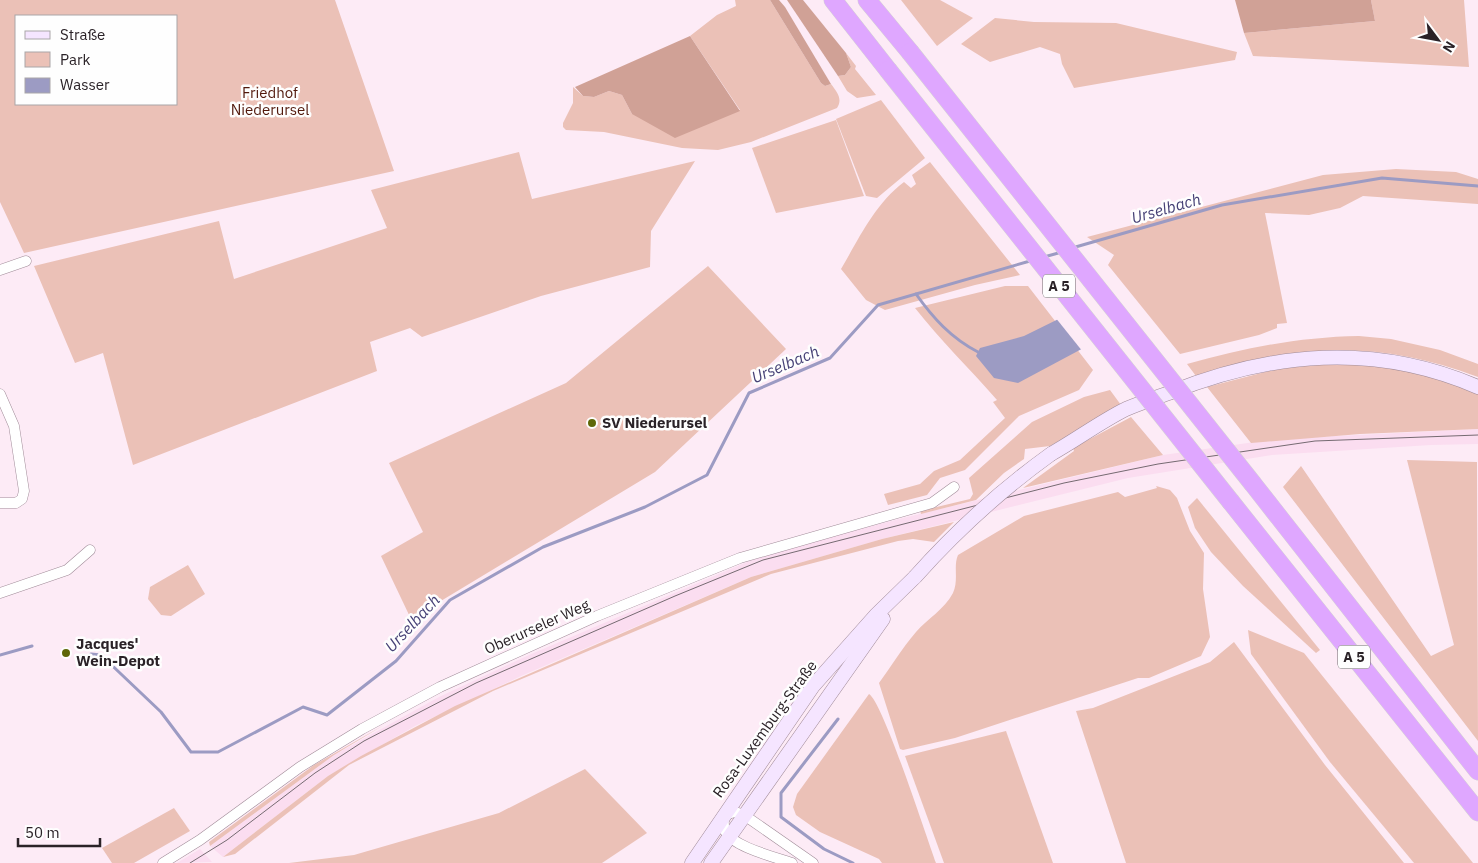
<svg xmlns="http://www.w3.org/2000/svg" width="1478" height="863" font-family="'IBM Plex Sans',sans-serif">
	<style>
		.built { fill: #fbddf0 }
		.green { fill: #ebc1b7; fill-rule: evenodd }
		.forest { fill: #d0a196 }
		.water { fill: #9c9bc3 }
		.pier { fill: #fdebf6 }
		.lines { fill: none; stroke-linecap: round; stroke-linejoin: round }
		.stream { stroke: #9c9bc3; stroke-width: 3 }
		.minor-casing { stroke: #a08b98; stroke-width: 11 }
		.secondary-casing { stroke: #a08b98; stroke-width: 15 }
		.motorway-casing { stroke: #d4d3d4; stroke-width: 19 }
		.minor { stroke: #fff; stroke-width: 10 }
		.secondary { stroke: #f5e5ff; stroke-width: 14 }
		.motorway { stroke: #dfa7ff; stroke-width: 18 }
		.tram { stroke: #756a71; stroke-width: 1 }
		.secondary-bridge-casing { stroke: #a08b98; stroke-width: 15; stroke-linecap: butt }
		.motorway-bridge-casing { stroke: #d4d3d4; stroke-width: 19; stroke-linecap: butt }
		.secondary-bridge { stroke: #f5e5ff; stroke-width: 14 }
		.motorway-bridge { stroke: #dfa7ff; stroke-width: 18 }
		.poi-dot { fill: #5e6708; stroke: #fefefe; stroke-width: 2 }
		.labels { text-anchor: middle; stroke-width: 5; stroke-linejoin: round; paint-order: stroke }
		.shield { fill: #fefefe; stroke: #6a6468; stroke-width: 1 }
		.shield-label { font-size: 14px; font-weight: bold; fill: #2a2227 }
		.park-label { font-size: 15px; fill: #52190c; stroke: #fefefe }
		.poi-label { font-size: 15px; font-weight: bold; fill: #2a2227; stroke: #fefefe; text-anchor: start }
		.street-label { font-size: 15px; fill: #2a2227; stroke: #fefefe }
		.water-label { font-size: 16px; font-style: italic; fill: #464176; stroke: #fefefe }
	</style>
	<rect width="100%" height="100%" fill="#fdebf6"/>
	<g class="built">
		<polygon points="1478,429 1478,444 1431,445 1272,455 1128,478 882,539 751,577 521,676 415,726 328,776 223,857 210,846 334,755 439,697 529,655 747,562 788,548 899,519 1163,455 1276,439"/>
		<polygon points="200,849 212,862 177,863"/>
	</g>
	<g class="green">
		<path d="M0,0H335L394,171L24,253L0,202ZM16,16H176V104H16Z"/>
		<path d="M735,0H770L821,83L825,86L831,84C837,92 843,99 837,108L751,142L718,150L682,148L604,132L566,130L563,127V123L573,103V87L583,96L594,97L609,91L622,95L632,114L740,110L690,36L717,15L736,6Z"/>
		<polygon points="901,0 940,0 973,18 937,46"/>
		<polygon points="1371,0 1464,0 1469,67 1253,56 1244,33 1375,21"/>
		<polygon points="995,18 1034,22 1116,23 1237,52 1235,60 1074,88 1062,64 1060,54 1040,47 990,62 961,44"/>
		<polygon points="846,53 856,66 855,69 876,95 857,98 847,91 838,76 845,75 851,67"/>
		<polygon points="881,100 925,158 877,198 866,196 836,119"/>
		<polygon points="836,120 864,196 776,213 752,148"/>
		<polygon points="519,152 532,199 695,161 651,231 650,267 541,296 422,337 410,328 370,342 377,371 133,465 103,353 75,363 34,266 219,221 234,279 387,228 371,190"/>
		<path d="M930,162L1020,275L975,285L885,310L866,300L841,269C860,237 874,205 904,182L911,188L916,184L912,175Z"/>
		<polygon points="1396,169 1456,172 1478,179 1478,204 1363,196 1340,208 1309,215 1265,213 1287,323 1277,324 1277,328 1259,335 1180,354 1108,265 1114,255 1087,237 1323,175"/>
		<polygon points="708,266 786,349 655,472 411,619 381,556 423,532 389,463 566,383"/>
		<path d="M1005,286H1028L1093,370L1079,390L1019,416L965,470L940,478L927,495L888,505L884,494L920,484L934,471L960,460L1005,418L993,402L997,400C970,369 940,340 915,308Z"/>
		<path d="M1359,336L1391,339L1440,350L1478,364V377C1377,339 1298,344 1196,376L1187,364C1244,348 1299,337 1359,336Z"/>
		<polygon points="1340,363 1411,370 1478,393 1478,429 1360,434 1251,443 1207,387 1281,368"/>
		<polygon points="1110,390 1121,405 1050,446 1025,449 1024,459 1004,473 976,500 921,514 920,511 970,499 973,494 969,478 1032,422 1084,397"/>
		<polygon points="1131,417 1163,455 1023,488 1074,451 1073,448"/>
		<polygon points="1407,460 1477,462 1478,741 1283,487 1301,466 1431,656 1454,645"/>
		<path d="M1156,486L1170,490L1177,498L1190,531L1204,553L1203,589L1210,637L1201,656L1149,678H1138L955,738L903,750L900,749L879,683C891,667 902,648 916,632C928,618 944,610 953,593C959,580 953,566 958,555L1024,516L1118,492L1125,497L1157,488Z"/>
		<polygon points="1197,498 1320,650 1316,653 1243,586 1211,552 1195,528 1188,507"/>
		<polygon points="954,522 934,542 913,539 898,541 771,574 493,691 349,765 235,854 223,857 328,776 361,756 455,706 751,577 882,539"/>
		<polygon points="188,565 205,594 171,616 161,615 148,599 150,587"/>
		<polygon points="1248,630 1304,653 1473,863 1414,863 1330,762 1251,654"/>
		<polygon points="1234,642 1325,765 1404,863 1126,863 1076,711 1093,708 1210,662"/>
		<path d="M869,694C883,702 927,839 936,863H882L879,859L820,832L796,815L793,807L797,794Z"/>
		<polygon points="384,725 334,755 210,846 209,842 314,765"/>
		<polygon points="1006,731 1053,863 944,863 905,756"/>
		<polygon points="585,769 647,833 602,863 289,863 354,855 499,813"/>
		<polygon points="174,808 190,831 134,863 112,863 102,848"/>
	</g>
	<g class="forest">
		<polygon points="770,0 779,0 785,7 831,84 825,86 821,83"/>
		<polygon points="787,0 803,0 846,53 851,67 845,75 838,76"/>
		<polygon points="1235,0 1371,0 1375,21 1244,33"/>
		<polygon points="690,36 740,111 675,138 632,114 622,95 609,91 594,97 583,96 575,87"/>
	</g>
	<polygon class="water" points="1097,300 1091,344 1018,383 994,378 976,356 980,348 1024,336"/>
	<polygon class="pier" points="1096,297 1114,312 1093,346 1083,352 1055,317"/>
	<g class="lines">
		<g class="stream">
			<polyline points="1072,248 1222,205 1382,178 1478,186"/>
			<polyline points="1044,257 1062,252"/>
			<path d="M916,294C933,318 951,338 978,352"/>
			<polyline points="91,654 101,655 161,712 191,752 218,752 303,707 327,715 396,661 450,600 543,547 645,507 707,475 749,393 830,358 878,305 1030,261"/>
			<polyline points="0,655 32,646"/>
			<polyline points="838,719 781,793 781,817 824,849 853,863"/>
		</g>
		<g class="minor-casing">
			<g id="minor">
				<polyline points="0,270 26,261"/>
				<polyline points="0,394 14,426 24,491 22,499 16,503 0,503"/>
				<polyline points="0,593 67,570 90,550"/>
				<polyline points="163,863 200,840 300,767 362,729 440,687 597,616 740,558 932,503 954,487"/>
				<path d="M792,863C775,857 733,847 725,831C723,826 724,820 724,815L735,812L744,815L813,863"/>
			</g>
		</g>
		<g class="secondary-casing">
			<g id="secondary">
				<path d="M1051,454C1076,440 1100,422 1126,409C1140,403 1155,398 1169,393C1272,352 1374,342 1478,387"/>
				<polyline points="692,863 813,686 877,614 915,577"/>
				<polyline points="711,863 883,619"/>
			</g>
		</g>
		<g class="motorway-casing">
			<g id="motorway">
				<polyline points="833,0 888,70"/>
				<polyline points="867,0 910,52"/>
				<polyline points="1253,484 1478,771"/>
				<polyline points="1231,502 1478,812"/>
			</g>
		</g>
		<use href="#minor" class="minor"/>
		<use href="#secondary" class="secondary"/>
		<use href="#motorway" class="motorway"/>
		<polyline class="tram" points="190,863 227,840 315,773 364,741 476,683 675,596 763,560 1064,483 1158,464 1315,441 1478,435"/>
		<g class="secondary-bridge-casing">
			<path id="secondary-bridge" d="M915,577C956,531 1001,490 1051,454"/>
		</g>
		<g class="motorway-bridge-casing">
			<g id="motorway-bridge">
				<polyline points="910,52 1253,484"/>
				<polyline points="888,70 1231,502"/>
			</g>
		</g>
		<use href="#secondary-bridge" class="secondary-bridge"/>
		<use href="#motorway-bridge" class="motorway-bridge"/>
	</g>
	<g class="poi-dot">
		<circle cx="592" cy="423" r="5"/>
		<circle cx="66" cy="653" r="5"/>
	</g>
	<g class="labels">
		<g class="shield">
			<rect x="1043" y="274.5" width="32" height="23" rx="4"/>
			<rect x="1338" y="645.5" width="32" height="23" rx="4"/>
		</g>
		<g class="shield-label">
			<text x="1059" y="291">A 5</text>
			<text x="1354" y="662">A 5</text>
		</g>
		<g class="park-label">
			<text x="270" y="98">Friedhof<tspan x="270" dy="17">Niederursel</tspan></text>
		</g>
		<g class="poi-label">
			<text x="602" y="428">SV Niederursel</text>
			<text x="76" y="649">Jacques'<tspan x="76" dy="17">Wein-Depot</tspan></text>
		</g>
		<g class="street-label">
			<text transform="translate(537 627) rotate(-24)" y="5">Oberurseler Weg</text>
			<text transform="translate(765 729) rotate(-54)" y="5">Rosa-Luxemburg-Straße</text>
		</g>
		<g class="water-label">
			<text transform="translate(1166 208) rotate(-16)" y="6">Urselbach</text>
			<text transform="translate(785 364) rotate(-23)" y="6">Urselbach</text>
			<text transform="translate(412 623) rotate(-47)" y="6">Urselbach</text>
		</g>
	</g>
	<rect x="15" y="15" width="162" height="90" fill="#fefefe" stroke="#a9a6a8"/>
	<rect x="25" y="31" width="25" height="8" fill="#f5e5ff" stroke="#a9a6a8"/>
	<text x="60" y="40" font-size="15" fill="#2a2227">Straße</text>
	<rect x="25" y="52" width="25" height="15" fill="#ebc1b7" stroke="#a9a6a8"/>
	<text x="60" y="65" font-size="15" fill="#2a2227">Park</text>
	<rect x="25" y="78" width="25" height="15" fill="#9c9bc3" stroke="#a9a6a8"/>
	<text x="60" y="90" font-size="15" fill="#2a2227">Wasser</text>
	<g transform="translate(1438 40) rotate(122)" stroke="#fefefe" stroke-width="4" paint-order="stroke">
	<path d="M0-4L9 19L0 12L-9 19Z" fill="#2a2227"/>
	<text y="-8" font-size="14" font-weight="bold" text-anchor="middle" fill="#2a2227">N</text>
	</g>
	<path d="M18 838v8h82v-8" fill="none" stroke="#2a2227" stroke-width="2.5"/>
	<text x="25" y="838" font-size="15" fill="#2a2227" stroke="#fefefe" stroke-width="4" paint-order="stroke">50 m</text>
</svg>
